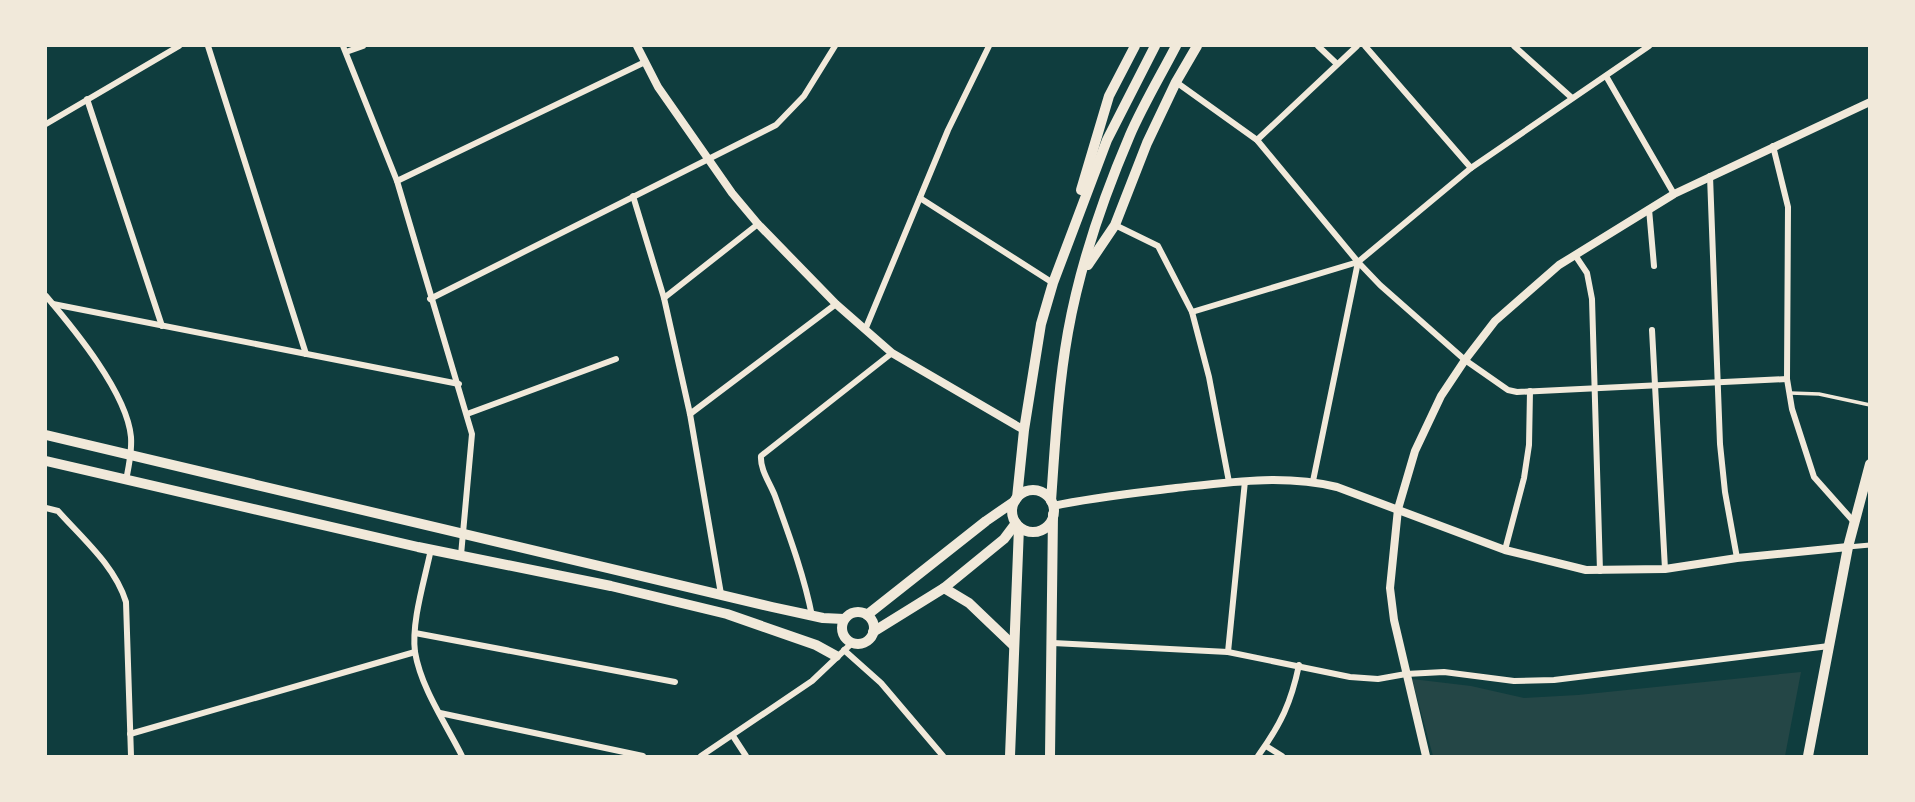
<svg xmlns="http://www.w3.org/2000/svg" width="1915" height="802" font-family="Karla,sans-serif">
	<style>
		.green { fill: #244646 }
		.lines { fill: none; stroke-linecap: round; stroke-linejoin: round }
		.service { stroke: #f1e9da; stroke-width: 3.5 }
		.pedestrian { stroke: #f1e9da; stroke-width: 5 }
		.minor { stroke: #f1e9da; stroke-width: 6 }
		.tertiary { stroke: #f1e9da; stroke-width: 8 }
		.secondary { stroke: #f1e9da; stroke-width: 10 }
		.primary { stroke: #f1e9da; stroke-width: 10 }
	</style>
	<rect width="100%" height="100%" fill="#0f3d3e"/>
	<polygon class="green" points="1801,672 1785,756 1433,756 1412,679 1471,686 1524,698 1578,695"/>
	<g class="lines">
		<polyline class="service" points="1790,393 1819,394 1870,405"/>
		<polyline class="pedestrian" points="1848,547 1870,545"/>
		<g class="minor">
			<polyline points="208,46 306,354"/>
			<polyline points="343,46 397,181 472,434 461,555"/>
			<polyline points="1318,46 1337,64"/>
			<polyline points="1365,46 1471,168"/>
			<polyline points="1514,46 1572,98"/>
			<polyline points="346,52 363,46"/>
			<polyline points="1606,76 1674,194"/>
			<polyline points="1176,82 1257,140 1358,262 1380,285 1465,360 1508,390 1517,392 1787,379"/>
			<polyline points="87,99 162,326"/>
			<polyline points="46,124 179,46"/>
			<polyline points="1257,140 1357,46"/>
			<polyline points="1773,146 1788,207 1787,379 1792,409 1814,477 1854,522"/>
			<polyline points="1710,176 1720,444 1725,492 1737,558"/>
			<polyline points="397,181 645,62"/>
			<polyline points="633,196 664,298 690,414 721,594"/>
			<polyline points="920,198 1053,283"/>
			<polyline points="1649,209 1654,266"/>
			<polyline points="1115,225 1158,246 1192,312 1209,377 1229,482"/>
			<polyline points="1575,255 1587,273 1592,299 1600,571"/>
			<path d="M46,296C74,329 127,393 131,437C132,451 129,466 126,480"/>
			<polyline points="664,298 758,224"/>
			<polyline points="430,299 776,125 804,96 835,46"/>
			<polyline points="53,304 459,384"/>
			<polyline points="1192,312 1358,262 1471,168 1649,46"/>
			<polyline points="865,330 948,130 989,46"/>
			<polyline points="1652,330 1665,569"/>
			<polyline points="467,414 616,359"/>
			<polyline points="690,414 836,304"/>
			<polyline points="1313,481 1358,262"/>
			<path d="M46,508L58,511C83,539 115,566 126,602L131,756"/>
			<path d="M431,549C425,579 411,622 415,652C421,688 446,724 462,756"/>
			<polyline points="1505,550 1524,478 1529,445 1530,391"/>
			<path d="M812,616C804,575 789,535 775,496C770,483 760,470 761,456L892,353"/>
			<polyline points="415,633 675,682"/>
			<polyline points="1053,643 1228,652 1350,677 1378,679 1406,674 1444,672 1514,681 1554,680 1829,646"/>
			<polyline points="844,650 881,683 943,756"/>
			<polyline points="1228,652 1245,481"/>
			<polyline points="440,713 643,756"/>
			<polyline points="130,734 415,652"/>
			<polyline points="733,736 746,756"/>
			<polyline points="1266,746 1282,756"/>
			<polyline points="701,756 812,681 852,643"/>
			<path d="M1258,756C1281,724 1291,703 1299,665"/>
		</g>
		<g class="tertiary">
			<polyline points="637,46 658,87 732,193 758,224 836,304 892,353 1024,430"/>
			<path d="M1053,506C1094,497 1135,493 1176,488C1230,482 1284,474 1337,487L1505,550L1586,570L1665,569L1737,558L1848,547"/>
			<polyline points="1426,756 1394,620 1390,588 1398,509 1415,451 1441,396 1465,360 1495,321 1559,265 1674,194 1870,102"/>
		</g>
		<g class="secondary">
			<polyline points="46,435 772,607 823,618 844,619"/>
			<polyline points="46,461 418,547 611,586 727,614 816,645 836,656"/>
			<polyline points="944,588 1004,539 1016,523"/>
			<circle cx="858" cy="628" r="16"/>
			<polyline points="867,615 986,521 1015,501"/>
			<polyline points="873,632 944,588 969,603 1014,646"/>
			<polyline points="1808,756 1848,547 1870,464"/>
		</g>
		<g class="primary">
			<polyline points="1081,190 1109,96 1135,46"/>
			<polyline points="1088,265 1115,225 1147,143 1176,82 1197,46"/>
			<circle cx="1033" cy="511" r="21"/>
			<polyline points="1017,498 1024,430 1041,324 1053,283 1107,140 1155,46"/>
			<path d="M1051,501C1055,445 1058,388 1068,332C1080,265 1103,198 1130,135C1143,105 1161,75 1176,46"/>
			<polyline points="1010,756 1019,527"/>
			<polyline points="1050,756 1053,514"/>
		</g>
	</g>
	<rect width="1915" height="802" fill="none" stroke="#f1e9da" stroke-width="94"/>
</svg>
